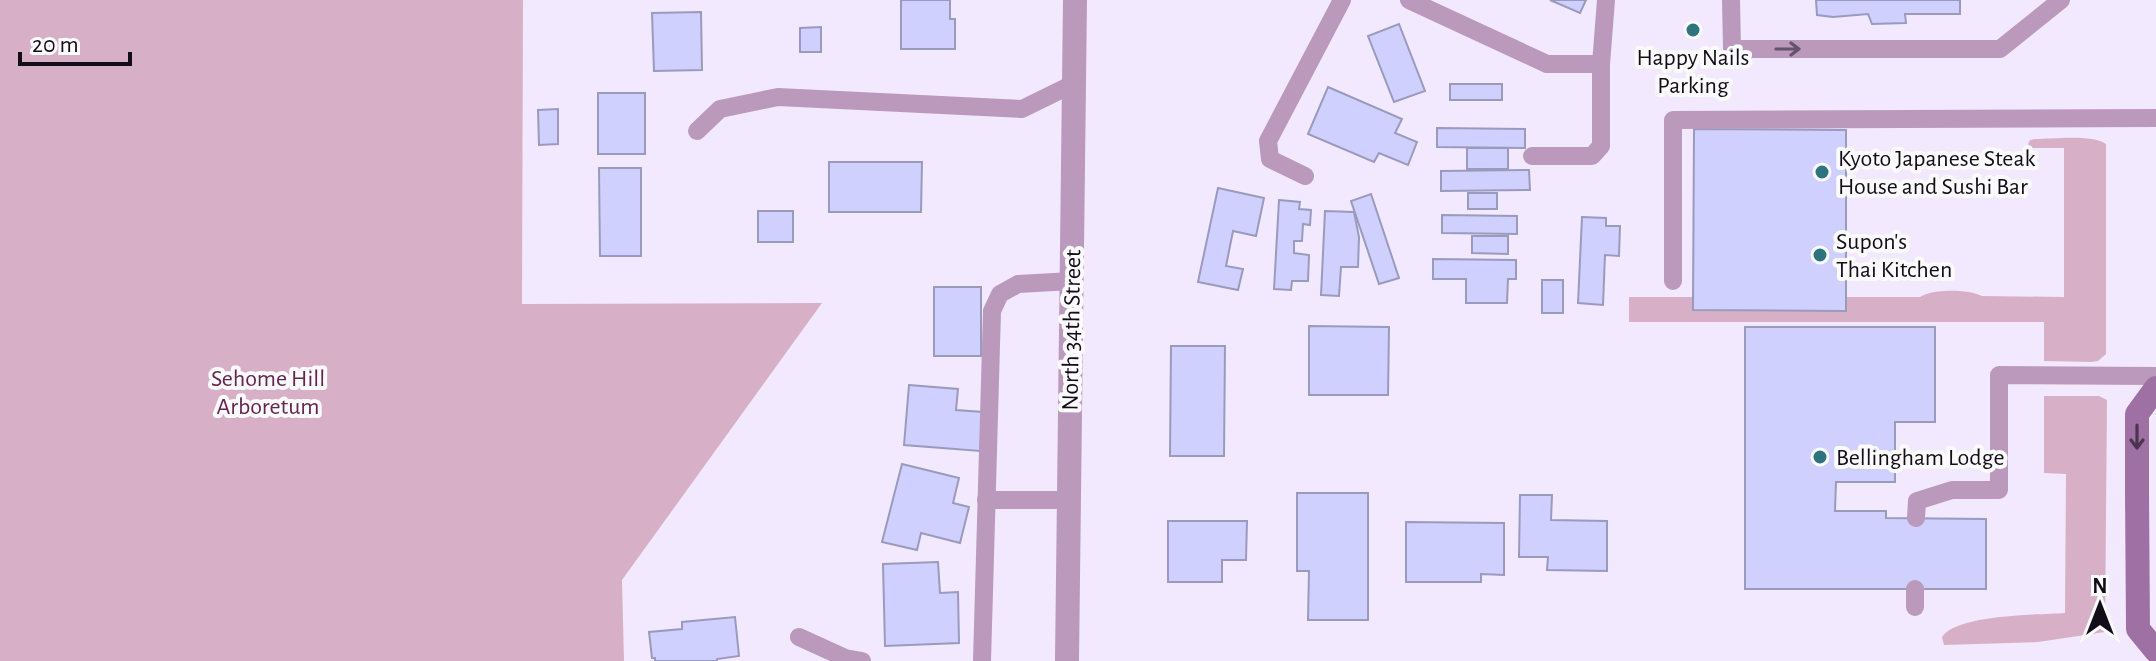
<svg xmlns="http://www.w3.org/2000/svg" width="2156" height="661" font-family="'Alegreya Sans',sans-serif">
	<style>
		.green { fill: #d7b0c7 }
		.building { fill: #d0d0fe; stroke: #9a9abc; stroke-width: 2 }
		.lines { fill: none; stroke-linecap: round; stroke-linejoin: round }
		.lane { stroke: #ba99bd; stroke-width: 18 }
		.street { stroke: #ba99bd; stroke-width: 24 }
		.secondary { stroke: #9f70a4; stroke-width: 24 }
		.oneway { stroke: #66536b }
		.oneway2 { stroke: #4a3551 }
		.poi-dot { fill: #2d747f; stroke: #fbfbfb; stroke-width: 3 }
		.labels { text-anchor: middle; stroke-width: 8; stroke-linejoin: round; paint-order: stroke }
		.poi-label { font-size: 24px; fill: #120d19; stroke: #fbfbfb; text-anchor: start }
		.street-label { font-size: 24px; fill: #120d19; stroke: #fbfbfb }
		.park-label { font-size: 24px; fill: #652450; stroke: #fbfbfb }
	</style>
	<rect width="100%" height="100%" fill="#f2e9fe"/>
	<g class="green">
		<polygon points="0,0 523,0 522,304 822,303 622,580 624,661 0,661"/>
		<path d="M2035,139C2052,139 2093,134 2106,144V354L2098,361L2092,362L2044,361V322H1629V297H1920C1933,289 1967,289 1982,296L2064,297V148H2030L2028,144L2030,140Z"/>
		<path d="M2044,396H2099L2107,400L2105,632L2038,642L1944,645L1942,637C1957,614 2039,615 2065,613L2066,474L2044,473Z"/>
	</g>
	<g class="building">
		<polygon points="901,0 950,0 950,19 955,19 955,49 901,49"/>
		<polygon points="1550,0 1586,0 1580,13"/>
		<polygon points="1816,0 1960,0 1960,14 1905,14 1906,23 1872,24 1868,14 1833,17 1817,15"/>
		<polygon points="701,12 702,70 654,71 652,13"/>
		<polygon points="1399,24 1425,91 1394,102 1368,36"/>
		<polygon points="821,27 821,52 800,52 800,28"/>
		<rect x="1450" y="84" width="52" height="16"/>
		<polygon points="1328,87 1402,119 1395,133 1417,142 1408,165 1379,153 1374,162 1308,134"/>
		<rect x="598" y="93" width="47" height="61"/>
		<polygon points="558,109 558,144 539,145 538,110"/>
		<polygon points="1437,128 1525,129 1525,148 1437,147"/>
		<polygon points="1694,129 1846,130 1846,311 1693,310"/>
		<rect x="1467" y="148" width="41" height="21"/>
		<polygon points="829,162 922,162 921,212 829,212"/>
		<polygon points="599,168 641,168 641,256 600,256"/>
		<polygon points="1529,170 1530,190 1441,191 1441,171"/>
		<polygon points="1218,188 1264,198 1256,236 1233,231 1226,266 1243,269 1238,290 1198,282"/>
		<rect x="1468" y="193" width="29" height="16"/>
		<polygon points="1371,194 1399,278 1379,284 1351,201"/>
		<polygon points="1279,200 1300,202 1299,209 1311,210 1310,225 1303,224 1302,241 1294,241 1294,253 1309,255 1308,281 1292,281 1291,290 1274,289"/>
		<rect x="758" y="211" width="35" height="31"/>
		<polygon points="1325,211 1354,212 1359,237 1358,267 1341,267 1339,296 1321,295"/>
		<polygon points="1442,215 1517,216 1517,234 1442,233"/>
		<polygon points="1582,217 1606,218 1606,226 1620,226 1619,256 1605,255 1603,305 1578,303"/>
		<polygon points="1472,236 1508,236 1508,254 1472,253"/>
		<polygon points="1433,259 1516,260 1516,279 1508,279 1507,303 1466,303 1466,279 1433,279"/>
		<rect x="1542" y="280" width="21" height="33"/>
		<rect x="934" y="287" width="47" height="69"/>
		<polygon points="1309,326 1389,327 1388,395 1309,395"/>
		<polygon points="1745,327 1935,327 1935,422 1895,422 1895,482 1836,482 1835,511 1886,511 1886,518 1986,519 1986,589 1745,589"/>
		<polygon points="1171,346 1225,346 1224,456 1170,456"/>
		<polygon points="909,385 958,389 956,410 983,412 980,451 904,445"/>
		<polygon points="902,464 959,478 953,503 969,507 960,543 921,533 917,550 882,542"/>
		<polygon points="1297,493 1368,493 1368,620 1308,620 1309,571 1297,571"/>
		<polygon points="1520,495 1552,495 1551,520 1607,521 1607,571 1547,570 1548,557 1519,557"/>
		<polygon points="1168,521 1247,521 1246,560 1222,560 1222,582 1168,582"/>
		<polygon points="1406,522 1504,523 1504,575 1481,574 1481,582 1406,582"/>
		<polygon points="938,562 940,593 958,592 959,643 885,646 883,564"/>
		<polygon points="735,617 739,656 717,659 717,661 655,661 655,658 652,658 649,632 682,629 682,622"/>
	</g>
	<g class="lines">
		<g class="lane">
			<polyline points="1409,0 1547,64 1601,64"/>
			<polyline points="1731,0 1732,49 2000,49 2061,0"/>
			<polyline points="697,131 720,109 778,97 1022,109 1075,83"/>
			<polyline points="1532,156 1592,156 1601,146 1601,64 1606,0"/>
			<polyline points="1305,176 1270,159 1268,141 1342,0"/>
			<polyline points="1673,281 1673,120 2156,118"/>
			<polyline points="986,500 1069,500"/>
			<polyline points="1916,518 1917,501 1952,490 1999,490 1999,375 2156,376"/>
			<polyline points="1915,607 1915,589"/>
			<polyline points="799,637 845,658 862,661"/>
			<polyline points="982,661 992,311 1000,294 1018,284 1072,281"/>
		</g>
		<polyline class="street" points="1067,661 1075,0"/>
		<polyline class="secondary" points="2156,388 2137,414 2137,493 2138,629 2156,651"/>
	</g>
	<defs><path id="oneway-shaft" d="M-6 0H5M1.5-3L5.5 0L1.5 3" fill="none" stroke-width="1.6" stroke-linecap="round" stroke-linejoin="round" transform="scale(2)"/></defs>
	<use class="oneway" href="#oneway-shaft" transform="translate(1788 49)"/>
	<use class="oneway2" href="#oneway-shaft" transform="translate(2137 437) rotate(90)"/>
	<g class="poi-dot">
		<circle cx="1693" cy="30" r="8"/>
		<circle cx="1822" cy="172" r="8"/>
		<circle cx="1820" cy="255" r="8"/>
		<circle cx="1820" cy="457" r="8"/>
	</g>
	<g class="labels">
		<g class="poi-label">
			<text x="1693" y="65" text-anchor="middle">Happy Nails<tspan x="1693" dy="28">Parking</tspan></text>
			<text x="1838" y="166">Kyoto Japanese Steak<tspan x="1838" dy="28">House and Sushi Bar</tspan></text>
			<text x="1836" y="249">Supon's<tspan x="1836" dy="28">Thai Kitchen</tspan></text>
			<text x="1836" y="465">Bellingham Lodge</text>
		</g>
		<g class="street-label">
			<text transform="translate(1071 330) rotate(-89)" y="8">North 34th Street</text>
		</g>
		<g class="park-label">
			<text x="268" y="386">Sehome Hill<tspan x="268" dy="28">Arboretum</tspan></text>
		</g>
	</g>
	<g transform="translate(2100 605)" stroke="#fbfbfb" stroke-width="6" paint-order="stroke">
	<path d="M0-6L14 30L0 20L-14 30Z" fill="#120d19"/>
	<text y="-12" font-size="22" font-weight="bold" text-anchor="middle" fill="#120d19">N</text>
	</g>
	<path d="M20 52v12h110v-12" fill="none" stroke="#120d19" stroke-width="4"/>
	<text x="32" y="52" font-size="24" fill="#120d19" stroke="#fbfbfb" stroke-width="6" paint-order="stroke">20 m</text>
</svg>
